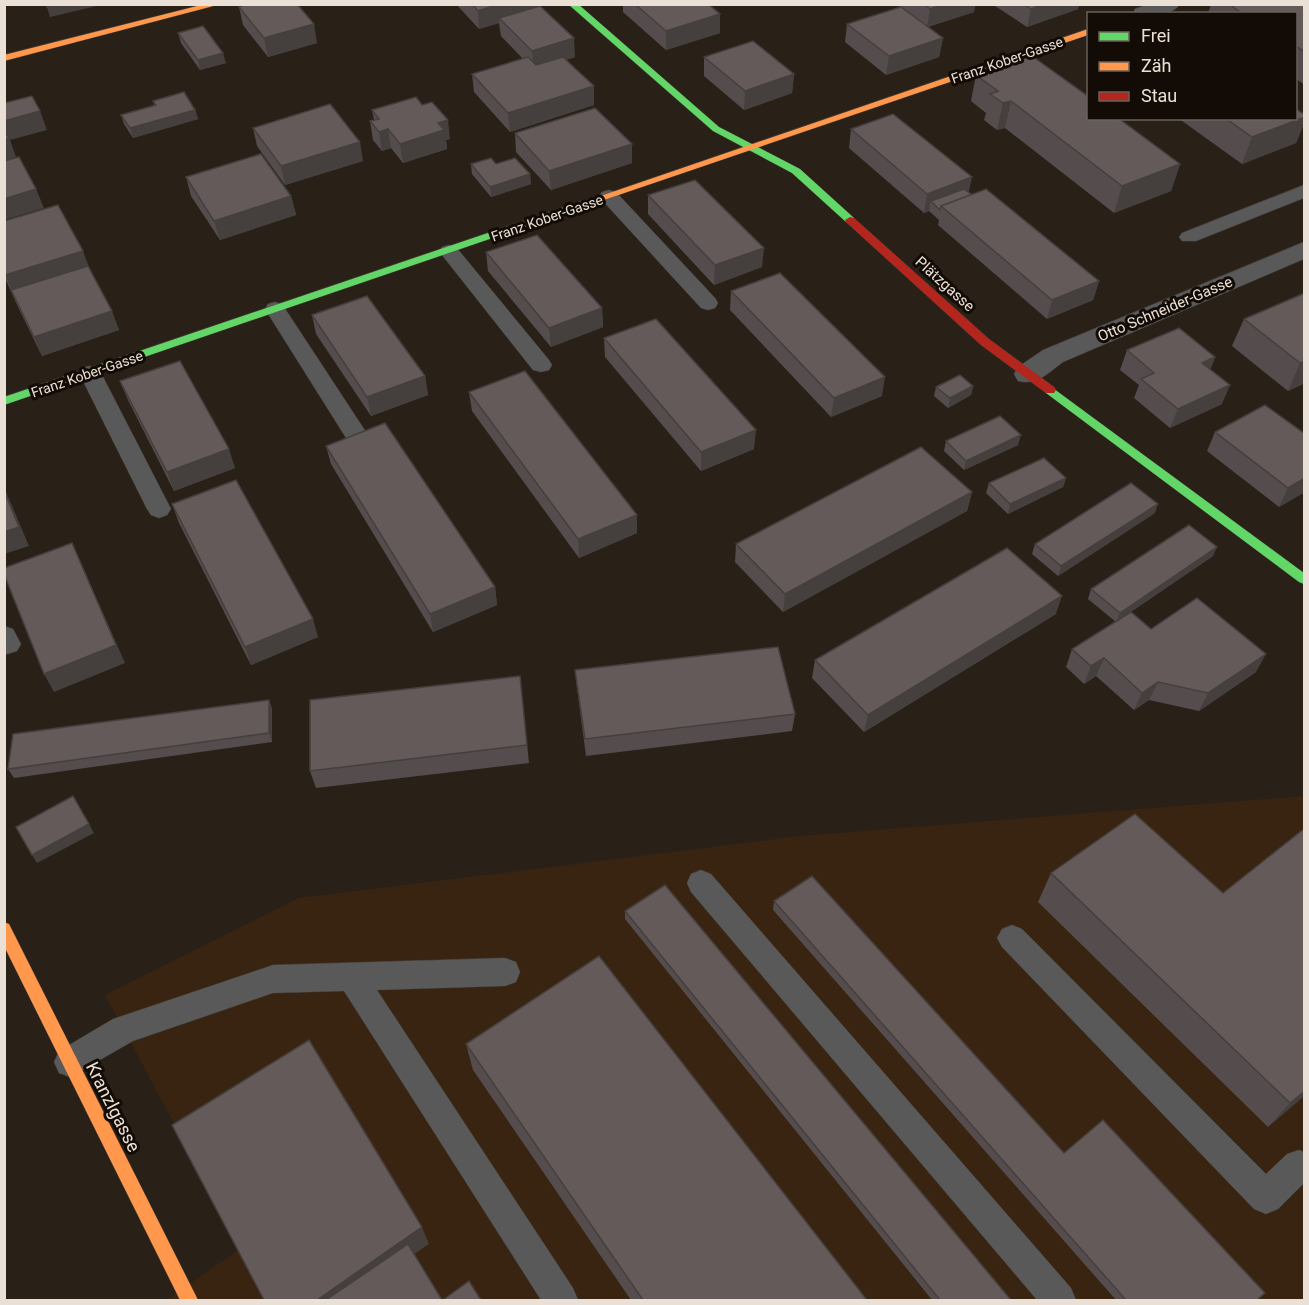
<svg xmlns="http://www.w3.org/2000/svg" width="1309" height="1305" font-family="Roboto,sans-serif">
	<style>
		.built { fill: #382410 }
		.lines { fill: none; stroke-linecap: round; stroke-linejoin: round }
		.lane-casing { stroke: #423b34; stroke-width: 1 }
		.street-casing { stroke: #423b34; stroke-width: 1 }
		.fast-casing { stroke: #423b34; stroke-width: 1 }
		.slow-casing { stroke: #423b34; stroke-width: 1 }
		.jam-casing { stroke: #423b34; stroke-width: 1 }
		.lane { fill: #585958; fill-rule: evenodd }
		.street { fill: #585958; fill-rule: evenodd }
		.fast { fill: #63d668; fill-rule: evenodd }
		.slow { fill: #ff974d; fill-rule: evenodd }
		.jam { fill: #b3261e; fill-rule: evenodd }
		.wall { fill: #554d4d }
		.shaded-wall { fill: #453f3e }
		.building { fill: #635a59; stroke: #453f3e; stroke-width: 1.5 }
		.labels { text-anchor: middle; stroke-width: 6; stroke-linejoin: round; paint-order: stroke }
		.far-street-label { font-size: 14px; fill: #ebe0d6; stroke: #130c06 }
		.street-label { font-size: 15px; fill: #ebe0d6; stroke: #130c06 }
		.near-street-label { font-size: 18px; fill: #ebe0d6; stroke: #130c06 }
	</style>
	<rect width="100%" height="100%" fill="#292018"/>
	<polygon class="built" points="1304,796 1304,1300 166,1300 241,1248 105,995 299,898 800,836"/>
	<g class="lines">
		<g class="lane-casing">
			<g id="lane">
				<polygon points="1304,185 1304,198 1196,241 1182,241 1179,237 1182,233"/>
				<polygon points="609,190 616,192 715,298 718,303 715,308 708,310 701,308 602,200 599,196 602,192"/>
				<polygon points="449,245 456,247 549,360 552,365 549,370 541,372 533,370 442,255 439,251 442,247"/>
				<polygon points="275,302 282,304 364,429 367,435 364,441 356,443 348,441 265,309 268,304"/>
				<polygon points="90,366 98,368 101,373 171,509 167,515 159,518 151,515 147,509 79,373 82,368"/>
				<polygon points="4,626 13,629 21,644 17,651 4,655"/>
				<polygon points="701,870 711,874 1071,1288 1076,1300 1037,1300 691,892 687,883 691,874"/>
				<polygon points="1012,925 1022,929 1266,1174 1287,1154 1299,1150 1304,1152 1304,1183 1278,1209 1266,1214 1254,1209 1002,947 997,938 1002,929"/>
				<polygon points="505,958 516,962 520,972 516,982 505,986 377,990 573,1288 578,1300 541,1300 344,991 273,993 133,1041 70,1077 59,1073 54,1062 59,1051 113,1019 273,965"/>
			</g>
		</g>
		<g class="street-casing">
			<g id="street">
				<path d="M1149,4H1180C1171,18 1147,14 1133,14L1135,9Z"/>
				<path d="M1304,242V259L1063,362C1048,373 1037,386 1018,381L1014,374L1018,367L1043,350Z"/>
			</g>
		</g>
		<g class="fast-casing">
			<g id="fast">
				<polygon points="568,4 578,4 719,127 800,169 854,218 854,222 846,222 792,173 713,131"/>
				<polygon points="591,198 595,199 595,203 4,405 4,397"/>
				<polygon points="1050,386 1304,573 1304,584 1299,582 1046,393 1044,390"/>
			</g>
		</g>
		<g class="slow-casing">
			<g id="slow">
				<polygon points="205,4 221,4 4,61 4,55"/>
				<polygon points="1088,29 1088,35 595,203 591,204 586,201"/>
				<polygon points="4,922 9,924 198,1300 180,1300 4,946"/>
			</g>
		</g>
		<g class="jam-casing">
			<polygon id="jam" points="850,217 854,218 989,339 1054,387 1056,390 1054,393 1046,393 981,345 846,222 845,220"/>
		</g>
		<use href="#lane" class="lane"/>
		<use href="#street" class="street"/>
		<use href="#fast" class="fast"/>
		<use href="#slow" class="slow"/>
		<use href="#jam" class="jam"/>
	</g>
	<g class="wall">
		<polygon points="456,4 537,4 537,7 575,57 566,60 594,105 510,132 474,92 472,74 523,59 501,36 499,23 479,29"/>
		<polygon points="623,4 708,4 720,33 666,50 623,12"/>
		<polygon points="896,4 975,4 974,12 928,27 943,38 939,57 886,75 845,42 847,24 900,7"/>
		<polygon points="992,4 1079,4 1078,9 1027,27"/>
		<polygon points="1211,4 1305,4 1305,85 1296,79 1296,14 1208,14"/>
		<polygon points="239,7 317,43 268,57 243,25"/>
		<polygon points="178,33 226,63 200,70 181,43"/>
		<polygon points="704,57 794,74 792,93 744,110 704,76"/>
		<polygon points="976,75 1180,164 1171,191 1114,213 1005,128 997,130 984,120 986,113 971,101"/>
		<polygon points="153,101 195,110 198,119 133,138 124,124 121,115 154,105"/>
		<polygon points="372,110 450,139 446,140 447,149 403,163 391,148 382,151 373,140 370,121 374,120"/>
		<polygon points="1305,115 1305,121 1296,143 1242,164 1178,118 1296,118"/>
		<polygon points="253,128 363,161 285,185 257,146"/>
		<polygon points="851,129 969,192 1099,281 1093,300 1047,319 938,225 939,220 929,211 924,213 849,148"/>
		<polygon points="515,133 632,144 632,163 551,190 516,152"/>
		<polygon points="471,164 496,164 530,174 531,184 491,197 472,174"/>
		<polygon points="186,177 291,196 296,215 220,240 191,196"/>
		<polygon points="648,195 762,267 714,285 648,214"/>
		<polygon points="4,221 89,267 119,330 42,356 19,309 4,276"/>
		<polygon points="486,252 602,308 603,327 551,347 488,271"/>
		<polygon points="731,291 882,396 831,417 730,310"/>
		<polygon points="1305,293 1305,383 1288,391 1232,346 1244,319"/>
		<polygon points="312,315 425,376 428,395 371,416 316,334"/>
		<polygon points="604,338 754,449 701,471 605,357"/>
		<polygon points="1127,350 1215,357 1210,370 1222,404 1170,428 1134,398 1139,385 1120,370"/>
		<polygon points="120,381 235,468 174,491 128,400"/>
		<polygon points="973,386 971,395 948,408 934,396 936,387"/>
		<polygon points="469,392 637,515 637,533 579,558 472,411"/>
		<polygon points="1215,432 1305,434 1305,492 1279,507 1207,451"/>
		<polygon points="946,441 1018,445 964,470 944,451"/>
		<polygon points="326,446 495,587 497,605 433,632 331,464"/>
		<polygon points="1066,478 1063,487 1008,514 986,493 989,483"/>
		<polygon points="972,492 967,511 783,612 735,562 736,544"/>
		<polygon points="172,504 318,637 251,665 179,523"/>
		<polygon points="1155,513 1058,576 1032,554 1035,544"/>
		<polygon points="1213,556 1116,622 1088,599 1091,589"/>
		<polygon points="1056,614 864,732 812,678 815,660"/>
		<polygon points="1151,629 1256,672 1199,711 1149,700 1134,710 1096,676 1084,684 1066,667 1072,649"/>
		<polygon points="575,670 795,714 792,731 586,756 577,688"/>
		<polygon points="520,676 529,763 316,788 310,771"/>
		<polygon points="269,700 272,709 272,742 14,778 8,769"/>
		<polygon points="1305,828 1305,1095 1268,1127 1038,902 1051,873 1223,893"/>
		<polygon points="774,901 1064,1153 1257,1300 1116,1300 773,910"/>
		<polygon points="625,911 1011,1300 932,1300 625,919"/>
		<polygon points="466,1044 867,1300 631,1300 473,1070"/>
	</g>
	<g class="shaded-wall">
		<polygon points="59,4 105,4 50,17 47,7"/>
		<polygon points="499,4 537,4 537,12 499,18 499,23 479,29 478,11"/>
		<polygon points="944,4 975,4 974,12 927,27 930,9"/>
		<polygon points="1043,4 1079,4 1078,9 1027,27 1031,9"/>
		<polygon points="720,14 720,33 666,50 666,31"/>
		<polygon points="314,24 317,43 268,57 264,38"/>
		<polygon points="574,38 575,57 533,70 532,51"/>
		<polygon points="943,38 939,57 886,75 889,56"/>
		<polygon points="223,53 226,63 200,70 198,60"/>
		<polygon points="794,74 792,93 744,110 745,91"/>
		<polygon points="594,86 594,105 510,132 508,113"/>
		<polygon points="1011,101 1005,128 997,130 1003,103"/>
		<polygon points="195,110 198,119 133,138 130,128"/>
		<polygon points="40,111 47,130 10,140 16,157 4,161 4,121"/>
		<polygon points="1305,117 1305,121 1296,143 1242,164 1252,137"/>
		<polygon points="448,120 450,139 446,140 447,149 403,163 400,144 438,123"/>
		<polygon points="388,129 391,148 382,151 379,132"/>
		<polygon points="360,142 363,161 285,185 281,166"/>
		<polygon points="632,144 632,163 551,190 549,171"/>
		<polygon points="1180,164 1171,191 1114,213 1122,186"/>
		<polygon points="530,174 531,184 491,197 490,187"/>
		<polygon points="972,177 968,196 931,201 929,211 924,213 927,194"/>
		<polygon points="36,189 44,208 4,220 4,199"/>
		<polygon points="291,196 296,215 220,240 214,221"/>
		<polygon points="764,248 762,267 714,285 715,265"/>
		<polygon points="83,251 90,270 13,294 5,275"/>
		<polygon points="1099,281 1093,300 1047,319 1052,300"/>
		<polygon points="602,308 603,327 551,347 549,328"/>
		<polygon points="112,311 119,330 42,356 34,337"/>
		<polygon points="1215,357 1208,376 1202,363"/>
		<polygon points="1305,361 1305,383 1288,391 1300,363"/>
		<polygon points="425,376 428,395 371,416 367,397"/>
		<polygon points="885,377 882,396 831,417 834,398"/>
		<polygon points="1230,385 1222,404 1170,428 1178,409"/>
		<polygon points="973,386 971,395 948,408 950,398"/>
		<polygon points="756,430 754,449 701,471 701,452"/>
		<polygon points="1021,435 1018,445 964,470 966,461"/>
		<polygon points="229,449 235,468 174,491 167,472"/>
		<polygon points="1066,478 1063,487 1008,514 1010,504"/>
		<polygon points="1305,478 1305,492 1279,507 1288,488"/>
		<polygon points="4,487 29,546 4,554"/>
		<polygon points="972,492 967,511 783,612 785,594"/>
		<polygon points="1158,504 1155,513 1058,576 1061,566"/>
		<polygon points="637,515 637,533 579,558 578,539"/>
		<polygon points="72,543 125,663 54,692 44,674"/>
		<polygon points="1217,547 1213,556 1116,622 1120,613"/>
		<polygon points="495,587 497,605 433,632 430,614"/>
		<polygon points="1062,596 1056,614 864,732 868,715"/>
		<polygon points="313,619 318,637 251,665 245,647"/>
		<polygon points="1266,654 1256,672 1199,711 1208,693"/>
		<polygon points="1104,658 1096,676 1084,684 1091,666"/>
		<polygon points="1158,682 1149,700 1134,710 1142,693"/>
		<polygon points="269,700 272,709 272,742 269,733"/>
		<polygon points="73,796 94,833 37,863 32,855"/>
		<polygon points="1305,1091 1305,1095 1268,1127 1290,1103"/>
		<polygon points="422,1227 429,1244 348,1300 317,1300"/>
	</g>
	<g class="building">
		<polygon points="46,4 59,4 47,7"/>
		<polygon points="246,4 297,4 314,24 264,38 239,7"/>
		<polygon points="472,4 499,4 478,11"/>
		<polygon points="635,4 708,4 720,14 666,31"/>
		<polygon points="924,4 944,4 930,9"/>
		<polygon points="1024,4 1043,4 1031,9"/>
		<polygon points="1229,4 1305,4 1305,52 1296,46 1296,14 1243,14"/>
		<polygon points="540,6 574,38 532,51 499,18"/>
		<polygon points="901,7 943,38 889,56 847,24"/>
		<polygon points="203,26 223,53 198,60 178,33"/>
		<polygon points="753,41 794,74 745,91 704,57"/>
		<polygon points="1032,56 1089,97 1089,118 1118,118 1180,164 1122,186 1011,101 1003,103 990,94 998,91 976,75"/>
		<polygon points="528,57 536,65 563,57 594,86 508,113 472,74"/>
		<polygon points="184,92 195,110 130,128 121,115 156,105 153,101"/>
		<polygon points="32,96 40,111 4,121 4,103"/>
		<polygon points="416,97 422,105 432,102 448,120 438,123 444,130 400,144 388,129 379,132 370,121 379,119 372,110"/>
		<polygon points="330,104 360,142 281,166 253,128"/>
		<polygon points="595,108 632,144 549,171 515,133"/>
		<polygon points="1296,109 1305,115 1305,117 1252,137 1225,118 1296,118"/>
		<polygon points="893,114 972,177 927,194 851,129"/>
		<polygon points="4,130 9,138 4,140"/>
		<polygon points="261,154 291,196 214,221 186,177"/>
		<polygon points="19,157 36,189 4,199 4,161"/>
		<polygon points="491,158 496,164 515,158 530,174 490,187 471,164"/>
		<polygon points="695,180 764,248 715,265 648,195"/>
		<polygon points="964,189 972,195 941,206 940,210 931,201"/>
		<polygon points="986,189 1099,281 1052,300 941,206"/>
		<polygon points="58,205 83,251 5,275 4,221"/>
		<polygon points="537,235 602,308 549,328 486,252"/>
		<polygon points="88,266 112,311 34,337 11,290"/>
		<polygon points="780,273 885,377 834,398 731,291"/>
		<polygon points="1305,293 1305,361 1300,363 1244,319"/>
		<polygon points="367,296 425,376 367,397 312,315"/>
		<polygon points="656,319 756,430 701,452 604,338"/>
		<polygon points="1179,328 1215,357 1202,363 1230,385 1178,409 1141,379 1154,373 1127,350"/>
		<polygon points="180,361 229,449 167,472 120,381"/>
		<polygon points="525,371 637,515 578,539 469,392"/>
		<polygon points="960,375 973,386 950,398 936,387"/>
		<polygon points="1265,405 1305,434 1305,478 1288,488 1215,432"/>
		<polygon points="1000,416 1021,435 966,461 946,441"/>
		<polygon points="385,423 495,587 430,614 326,446"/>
		<polygon points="921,447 972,492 785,594 736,544"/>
		<polygon points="1044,458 1066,478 1010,504 989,483"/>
		<polygon points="236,480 313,619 245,647 172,504"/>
		<polygon points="1131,483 1158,504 1061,566 1035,544"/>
		<polygon points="4,491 19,527 4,532"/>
		<polygon points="1189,525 1217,547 1120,613 1091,589"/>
		<polygon points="72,543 116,645 44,674 4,574 4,568"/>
		<polygon points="1007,548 1062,596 868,715 815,660"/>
		<polygon points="1197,598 1266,654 1208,693 1158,682 1142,693 1104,658 1091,666 1072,649 1131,612 1151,629"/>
		<polygon points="778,647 795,714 585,739 575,670"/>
		<polygon points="520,676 527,745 310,771 310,700"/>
		<polygon points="269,700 269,733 8,769 13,734"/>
		<polygon points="73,796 89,824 32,855 16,827"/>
		<polygon points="1135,814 1223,893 1305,828 1305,1091 1290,1103 1051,873"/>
		<polygon points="812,876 1064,1153 1103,1120 1265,1293 1257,1300 1126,1300 774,901"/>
		<polygon points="665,885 1011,1300 940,1300 625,911"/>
		<polygon points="599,956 867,1300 643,1300 466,1044"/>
		<polygon points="309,1040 422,1227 317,1300 264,1300 172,1125"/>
		<polygon points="408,1244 442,1300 326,1300"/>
		<polygon points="469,1281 481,1300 443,1300"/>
	</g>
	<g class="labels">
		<g class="far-street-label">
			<text transform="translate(1007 60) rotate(-19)" y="5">Franz Kober-Gasse</text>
			<text transform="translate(547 218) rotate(-19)" y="5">Franz Kober-Gasse</text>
			<text transform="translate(87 374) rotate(-19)" y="5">Franz Kober-Gasse</text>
		</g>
		<g class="street-label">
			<text transform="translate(945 284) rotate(42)" y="5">Plätzgasse</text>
			<text transform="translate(1165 309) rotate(-23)" y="5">Otto Schneider-Gasse</text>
		</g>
		<g class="near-street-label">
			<text transform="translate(113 1107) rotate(63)" y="6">Kranzlgasse</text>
		</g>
	</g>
	<rect width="1309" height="1305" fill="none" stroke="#ebe0d6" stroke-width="12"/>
	<rect x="1087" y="12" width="210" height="108" fill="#130c06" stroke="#696159" stroke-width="1.5"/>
	<rect x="1099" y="32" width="30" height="9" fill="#63d668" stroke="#696159" stroke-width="1.5"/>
	<text x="1141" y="42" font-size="18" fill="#ebe0d6">Frei</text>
	<rect x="1099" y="62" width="30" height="9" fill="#ff974d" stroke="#696159" stroke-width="1.5"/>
	<text x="1141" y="72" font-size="18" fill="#ebe0d6">Zäh</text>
	<rect x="1099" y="92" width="30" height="9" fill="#b3261e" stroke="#696159" stroke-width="1.5"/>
	<text x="1141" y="102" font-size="18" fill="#ebe0d6">Stau</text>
</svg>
